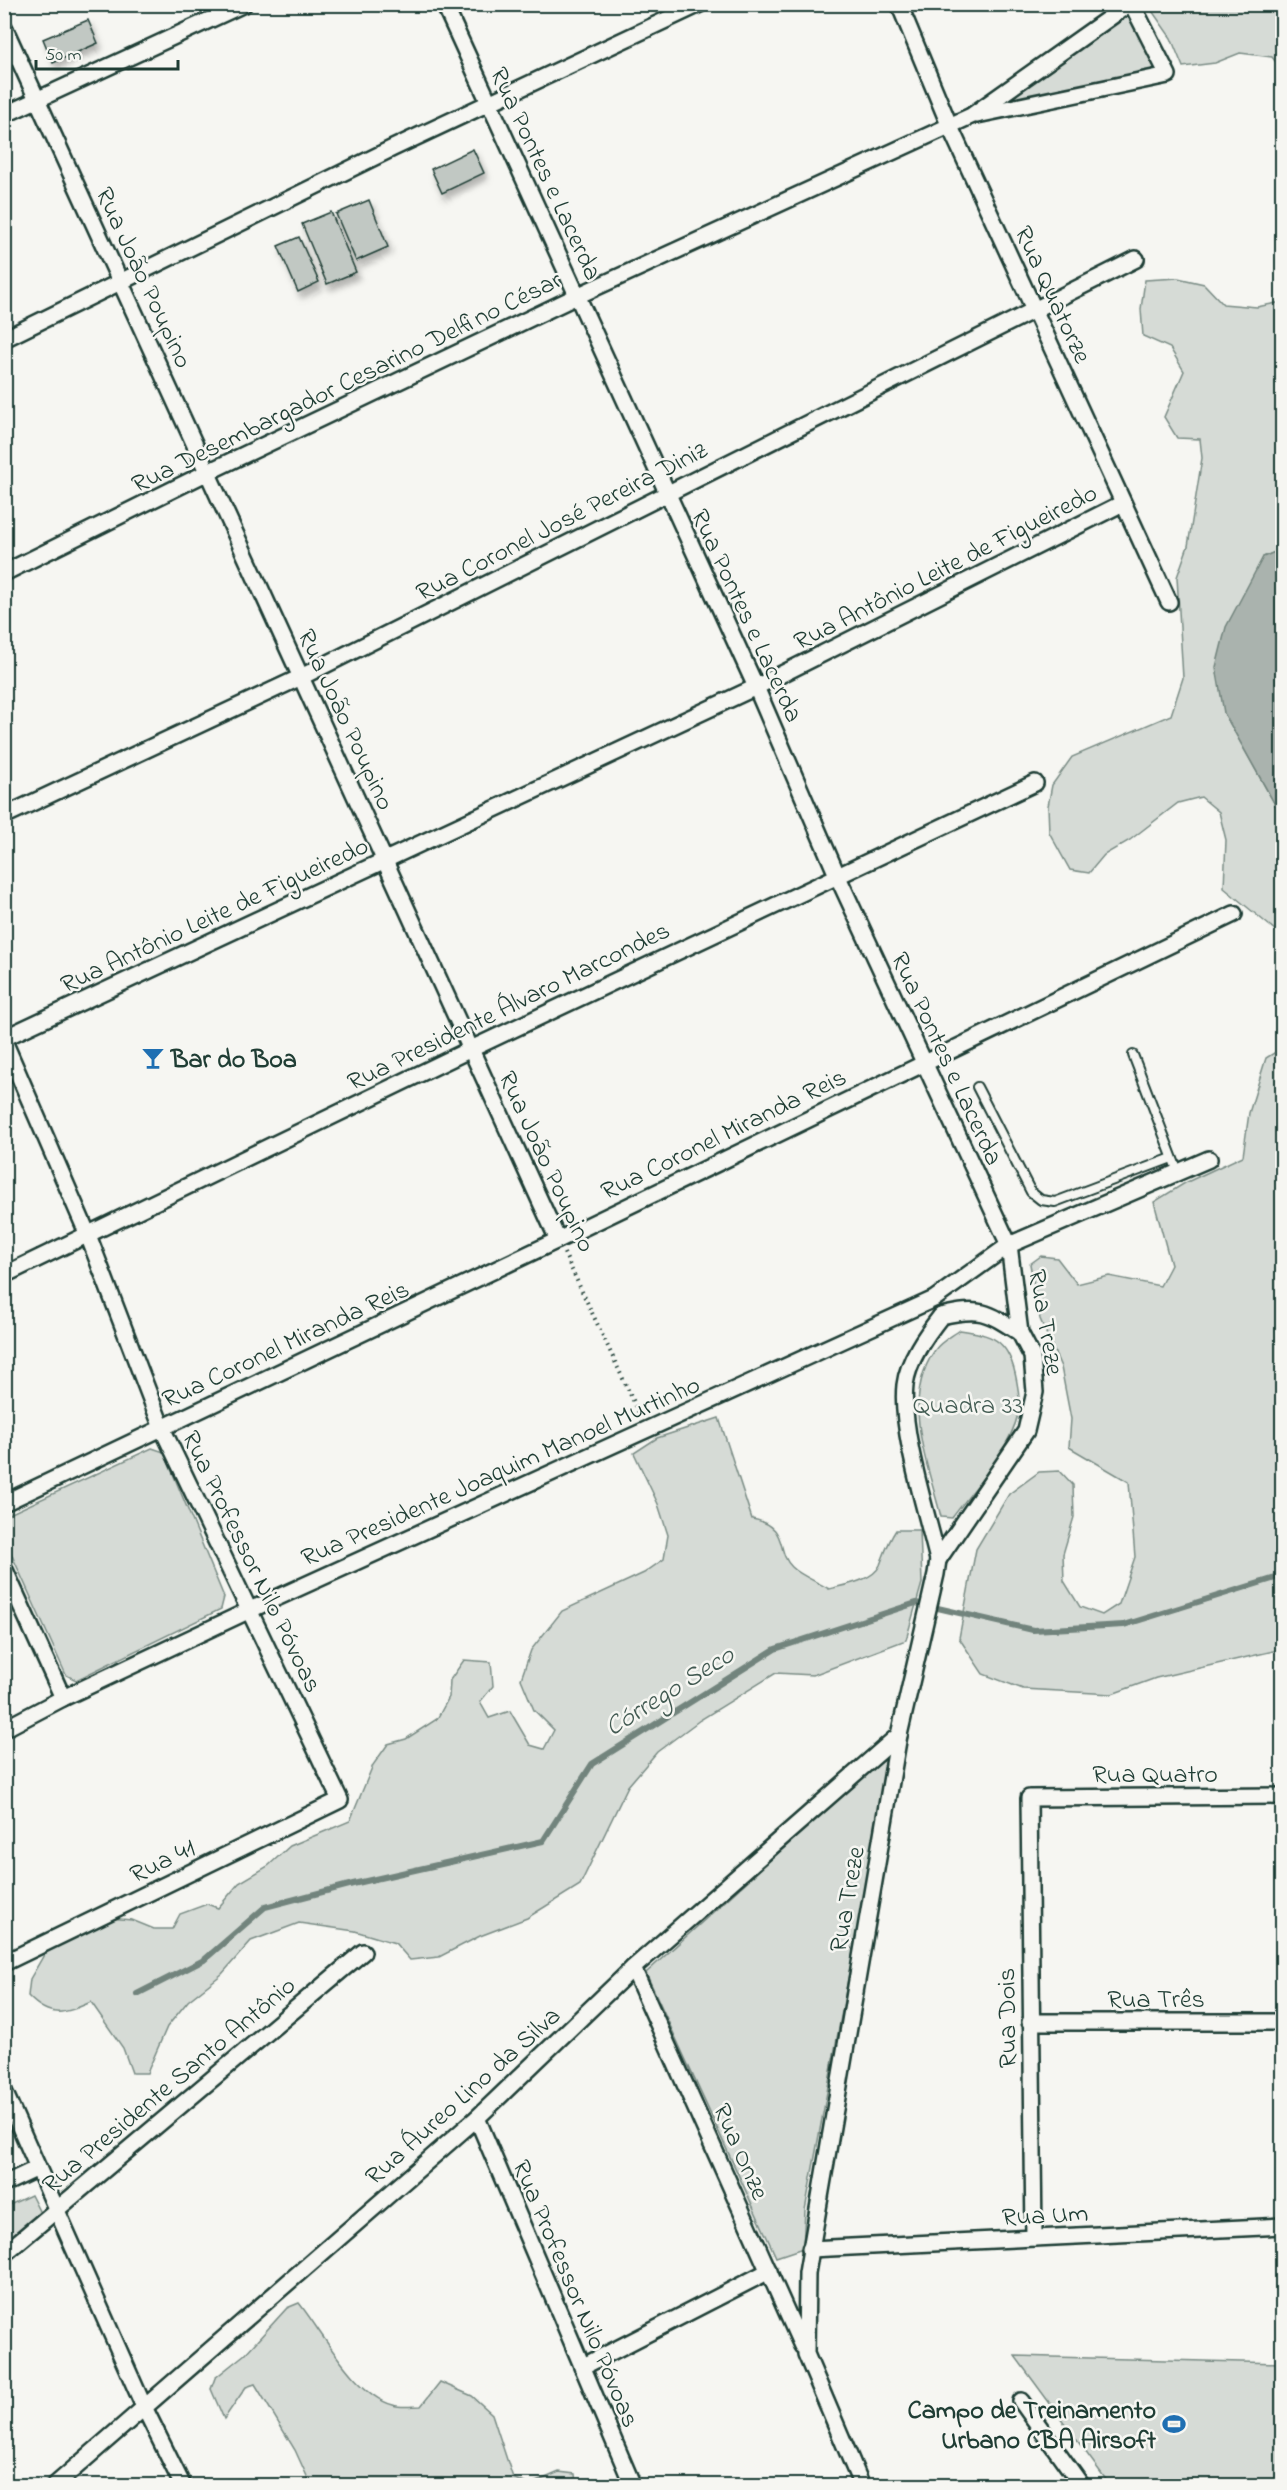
<svg xmlns="http://www.w3.org/2000/svg" width="1287" height="2490" font-family="'Indie Flower',sans-serif">
	<style>
		.green { fill: #d6dbd6; stroke: #7a8c85; stroke-width: 1.5 }
		.water { fill: #aab3ae; stroke: #72847d; stroke-width: 1.5 }
		.lines { fill: none; stroke-linecap: round; stroke-linejoin: round }
		.stream { stroke: #72847d; stroke-width: 6 }
		.building { fill: #c1c8c3; stroke: #1f3d34; stroke-width: 1.5; filter: url(#shadow) }
		.service-casing { stroke: #1f3d34; stroke-width: 12 }
		.minor-casing { stroke: #1f3d34; stroke-width: 20 }
		.path { stroke: #1f3d34; stroke-width: 4; stroke-dasharray: 1.5 4.5; stroke-linecap: butt }
		.service { stroke: #f6f6f2; stroke-width: 8 }
		.minor { stroke: #f6f6f2; stroke-width: 15 }
		.labels { text-anchor: middle; stroke-width: 5; stroke-linejoin: round; paint-order: stroke }
		.street-label { font-size: 26px; fill: #1f3d34; stroke: #f6f6f2 }
		.poi-label { font-size: 26px; font-weight: bold; fill: #1f3d34; stroke: #f6f6f2; text-anchor: start }
		.park-label { font-size: 26px; fill: #445d54; stroke: #f6f6f2 }
		.water-label { font-size: 27px; font-style: italic; fill: #425a52; stroke: #f6f6f2 }
	</style>
	<defs>
		<filter id="shadow"><feDropShadow dx="3.5" dy="6" stdDeviation="3" flood-color="#0004"/></filter>
	</defs>
	<rect width="100%" height="100%" fill="#f6f6f2"/>
	<filter id="ink" filterUnits="userSpaceOnUse"><feTurbulence type="fractalNoise" baseFrequency=".0167" numOctaves="2"/><feDisplacementMap in="SourceGraphic" scale="12" xChannelSelector="R" yChannelSelector="G"/><feConvolveMatrix kernelMatrix="1 2 1 2 8 2 1 2 1" color-interpolation-filters="sRGB"/></filter>
	<g filter="url(#ink)">
		<g class="green">
			<polygon points="1148,5 1282,5 1282,70 1272,57 1240,53 1215,63 1183,67 1171,38"/>
			<polygon points="1130,7 1162,73 989,109"/>
			<polygon points="1178,278 1204,284 1223,304 1257,307 1282,302 1282,549 1263,557 1224,713 1282,817 1282,945 1281,935 1224,888 1226,840 1219,812 1201,797 1178,803 1130,840 1104,855 1089,873 1070,870 1049,832 1048,806 1052,785 1072,757 1171,715 1183,678 1177,577 1188,546 1202,458 1200,439 1177,438 1164,417 1184,371 1170,348 1143,336 1141,309 1145,280"/>
			<polygon points="1282,1048 1282,1649 1156,1678 1112,1694 1023,1689 983,1674 959,1638 976,1549 1009,1494 1039,1472 1060,1471 1073,1485 1074,1517 1063,1554 1064,1581 1080,1607 1102,1615 1119,1604 1135,1557 1129,1482 1069,1447 1071,1419 1061,1367 1040,1319 1030,1264 1041,1256 1057,1258 1077,1284 1109,1276 1160,1286 1171,1265 1154,1202 1185,1183 1243,1156 1249,1113 1266,1058"/>
			<path d="M960,1330C992,1335 1007,1339 1015,1373C1018,1386 1021,1401 1018,1414C1010,1450 974,1488 952,1518L941,1517C928,1464 900,1400 935,1350C940,1342 952,1336 960,1330Z"/>
			<path d="M719,1418L752,1519C790,1526 775,1551 792,1567C801,1576 818,1582 829,1589C844,1585 873,1581 880,1565C885,1552 888,1542 896,1530H920L922,1583L906,1640L813,1675L776,1673L700,1720L657,1752L628,1786L580,1885L527,1918L480,1936L439,1957L410,1960L395,1943L355,1931L299,1923L251,1941L222,1974L188,2001L167,2027L147,2073H132L123,2048L91,2002C64,2014 50,2019 28,1996L30,1979L45,1953L78,1933L109,1918L132,1920L154,1929H172L180,1914L207,1904L218,1908L239,1883L268,1866L290,1846L350,1821L373,1765L388,1744L406,1739L437,1719L449,1697L450,1680L464,1660L491,1662L493,1686L480,1702L489,1718L510,1711L530,1745L544,1749L554,1730L534,1710L521,1679L531,1650L562,1611L644,1573L664,1559L668,1535L658,1504L634,1453L657,1438Z"/>
			<polygon points="152,1448 164,1452 224,1597 221,1609 76,1680 66,1675 5,1540 5,1516"/>
			<polygon points="889,1759 805,2210 803,2248 776,2257 646,1973 877,1763"/>
			<polygon points="31,2195 40,2213 25,2232 5,2248 5,2207"/>
			<path d="M299,2303C323,2333 354,2394 393,2405C401,2408 413,2406 421,2406L440,2382L472,2396L492,2414L513,2478L529,2485H311L295,2450L255,2384L246,2387L224,2419L211,2389L215,2378L245,2354L287,2308Z"/>
			<polygon points="1015,2356 1282,2363 1282,2485 1110,2485"/>
			<polygon points="559,2472 575,2474 576,2485 529,2485"/>
		</g>
		<polygon class="water" points="1282,549 1282,817 1224,713 1216,667 1226,627 1263,557"/>
		<g class="lines">
			<polyline class="stream" points="137,1994 204,1960 265,1907 353,1884 543,1841 592,1764 775,1649 916,1603 1033,1630 1124,1625 1282,1576"/>
		</g>
		<g class="building">
			<polygon points="88,20 98,43 53,63 43,39"/>
			<polygon points="473,149 484,173 442,193 431,169"/>
			<polygon points="369,200 388,247 356,261 336,214"/>
			<polygon points="331,212 356,272 327,284 302,224"/>
			<polygon points="299,237 319,282 298,292 278,246"/>
		</g>
		<g class="lines">
			<g class="service-casing">
				<g id="service">
					<polyline points="1133,1055 1178,1172"/>
					<polyline points="977,1087 1031,1192 1041,1200 1055,1202 1172,1158"/>
				</g>
			</g>
			<g class="minor-casing">
				<g id="minor">
					<polyline points="444,4 756,687 837,875 1009,1245 1020,1333 1032,1356 1035,1392 1026,1431 938,1560"/>
					<polyline points="899,4 950,127 1169,602"/>
					<polyline points="4,27 558,1240"/>
					<polyline points="4,115 244,4"/>
					<polyline points="977,115 1168,75 1132,4"/>
					<polyline points="4,339 393,148 700,4"/>
					<polyline points="4,573 208,472 577,296 971,116 1129,4"/>
					<polyline points="4,816 301,677 1136,259"/>
					<polyline points="4,1038 756,687 1123,503"/>
					<polyline points="4,1041 88,1235 162,1428 340,1800 4,1963"/>
					<polyline points="4,1275 471,1049 1035,783"/>
					<path d="M941,1316C980,1307 986,1311 1020,1333"/>
					<polyline points="4,1503 558,1240 1234,914"/>
					<polyline points="4,1568 63,1698"/>
					<polyline points="4,1729 63,1698 250,1610 934,1299 1009,1245 1209,1159"/>
					<polyline points="633,1968 802,2346"/>
					<polyline points="1030,2022 1282,2022"/>
					<polyline points="4,2091 144,2407 183,2486"/>
					<polyline points="477,2118 633,2486"/>
					<polyline points="4,2184 38,2168"/>
					<polyline points="1034,2238 1029,1798 1282,1796"/>
					<polyline points="810,2249 1282,2226"/>
					<polyline points="4,2254 363,1952"/>
					<polyline points="582,2367 769,2271"/>
					<polyline points="1021,2401 1082,2486"/>
					<polyline points="54,2486 477,2118 633,1968 899,1735"/>
					<path d="M862,2486L806,2354L807,2273L899,1735L936,1574L938,1560C927,1513 900,1431 905,1385C908,1360 926,1335 941,1316"/>
				</g>
			</g>
			<polyline class="path" points="564,1253 640,1415"/>
			<use href="#service" class="service"/>
			<use href="#minor" class="minor"/>
		</g>
	</g>
	<defs>
		<g id="bar-bare" transform="scale(1.8)"><path d="M-6-5H6L.8 .8V4.5H3.5V6h-7V4.5H-.8V.8Z" fill="#1f6fb2" stroke="#f6f6f2" stroke-width="2.5" paint-order="stroke"/></g>
		<g id="stadium-bare" transform="scale(1.8)"><path d="M0-5a6.5 5 0 1 0 0 10a6.5 5 0 1 0 0-10ZM-3.5-1.8h7v3.6h-7Z" fill="#1f6fb2" stroke="#f6f6f2" stroke-width="2.5" paint-order="stroke"/></g>
	</defs>
	<g fill-rule="evenodd">
		<use href="#bar-bare" x="153" y="1058"/>
		<use href="#stadium-bare" x="1174" y="2424"/>
	</g>
	<g class="labels">
		<g class="street-label">
			<text transform="translate(547 173) rotate(65)" y="9">Rua Pontes e Lacerda</text>
			<text transform="translate(145 277) rotate(65)" y="9">Rua João Poupino</text>
			<text transform="translate(1054 294) rotate(65)" y="9">Rua Quatorze</text>
			<text transform="translate(346 381) rotate(-26)" y="9">Rua Desembargador Cesarino Delfino César</text>
			<text transform="translate(561 520) rotate(-27)" y="9">Rua Coronel José Pereira Diniz</text>
			<text transform="translate(945 566) rotate(-27)" y="9">Rua Antônio Leite de Figueiredo</text>
			<text transform="translate(748 615) rotate(65)" y="9">Rua Pontes e Lacerda</text>
			<text transform="translate(347 719) rotate(65)" y="9">Rua João Poupino</text>
			<text transform="translate(214 914) rotate(-25)" y="9">Rua Antônio Leite de Figueiredo</text>
			<text transform="translate(508 1005) rotate(-26)" y="9">Rua Presidente Álvaro Marcondes</text>
			<text transform="translate(948 1058) rotate(65)" y="9">Rua Pontes e Lacerda</text>
			<text transform="translate(723 1133) rotate(-26)" y="9">Rua Coronel Miranda Reis</text>
			<text transform="translate(548 1161) rotate(65)" y="9">Rua João Poupino</text>
			<text transform="translate(1047 1322) rotate(80)" y="9">Rua Treze</text>
			<text transform="translate(285 1343) rotate(-25)" y="9">Rua Coronel Miranda Reis</text>
			<text transform="translate(500 1470) rotate(-24)" y="9">Rua Presidente Joaquim Manoel Murtinho</text>
			<text transform="translate(253 1561) rotate(64)" y="9">Rua Professor Nilo Póvoas</text>
			<text x="1155" y="1782">Rua Quatro</text>
			<text transform="translate(162 1860) rotate(-26)" y="9">Rua 41</text>
			<text transform="translate(846 1899) rotate(-80)" y="9">Rua Treze</text>
			<text x="1156" y="2007">Rua Três</text>
			<text transform="translate(1006 2018) rotate(-91)" y="9">Rua Dois</text>
			<text transform="translate(168 2084) rotate(-40)" y="9">Rua Presidente Santo Antônio</text>
			<text transform="translate(462 2095) rotate(-42)" y="9">Rua Áureo Lino da Silva</text>
			<text transform="translate(742 2151) rotate(66)" y="9">Rua Onze</text>
			<text transform="translate(1045 2214) rotate(-3)" y="9">Rua Um</text>
			<text transform="translate(577 2293) rotate(67)" y="9">Rua Professor Nilo Póvoas</text>
		</g>
		<g class="poi-label">
			<text x="171" y="1067">Bar do Boa</text>
			<text x="1156" y="2418" text-anchor="end">Campo de Treinamento<tspan x="1156" dy="30">Urbano CBA Airsoft</tspan></text>
		</g>
		<g class="park-label">
			<text x="968" y="1413">Quadra 33</text>
		</g>
		<g class="water-label">
			<text transform="translate(669 1690) rotate(-32)" y="9">Córrego Seco</text>
		</g>
	</g>
	<rect width="1287" height="2490" fill="none" stroke="#f6f6f2" stroke-width="24"/>
	<rect x="12" y="12" width="1263" height="2466" fill="none" stroke="#1f3d34" stroke-width="2" filter="url(#ink)"/>
	<path d="M36 60v9h142v-9" fill="none" stroke="#1f3d34" stroke-width="3"/>
	<text x="45" y="60" font-size="18" fill="#1f3d34" stroke="#f6f6f2" stroke-width="4.5" paint-order="stroke">50 m</text>
</svg>
